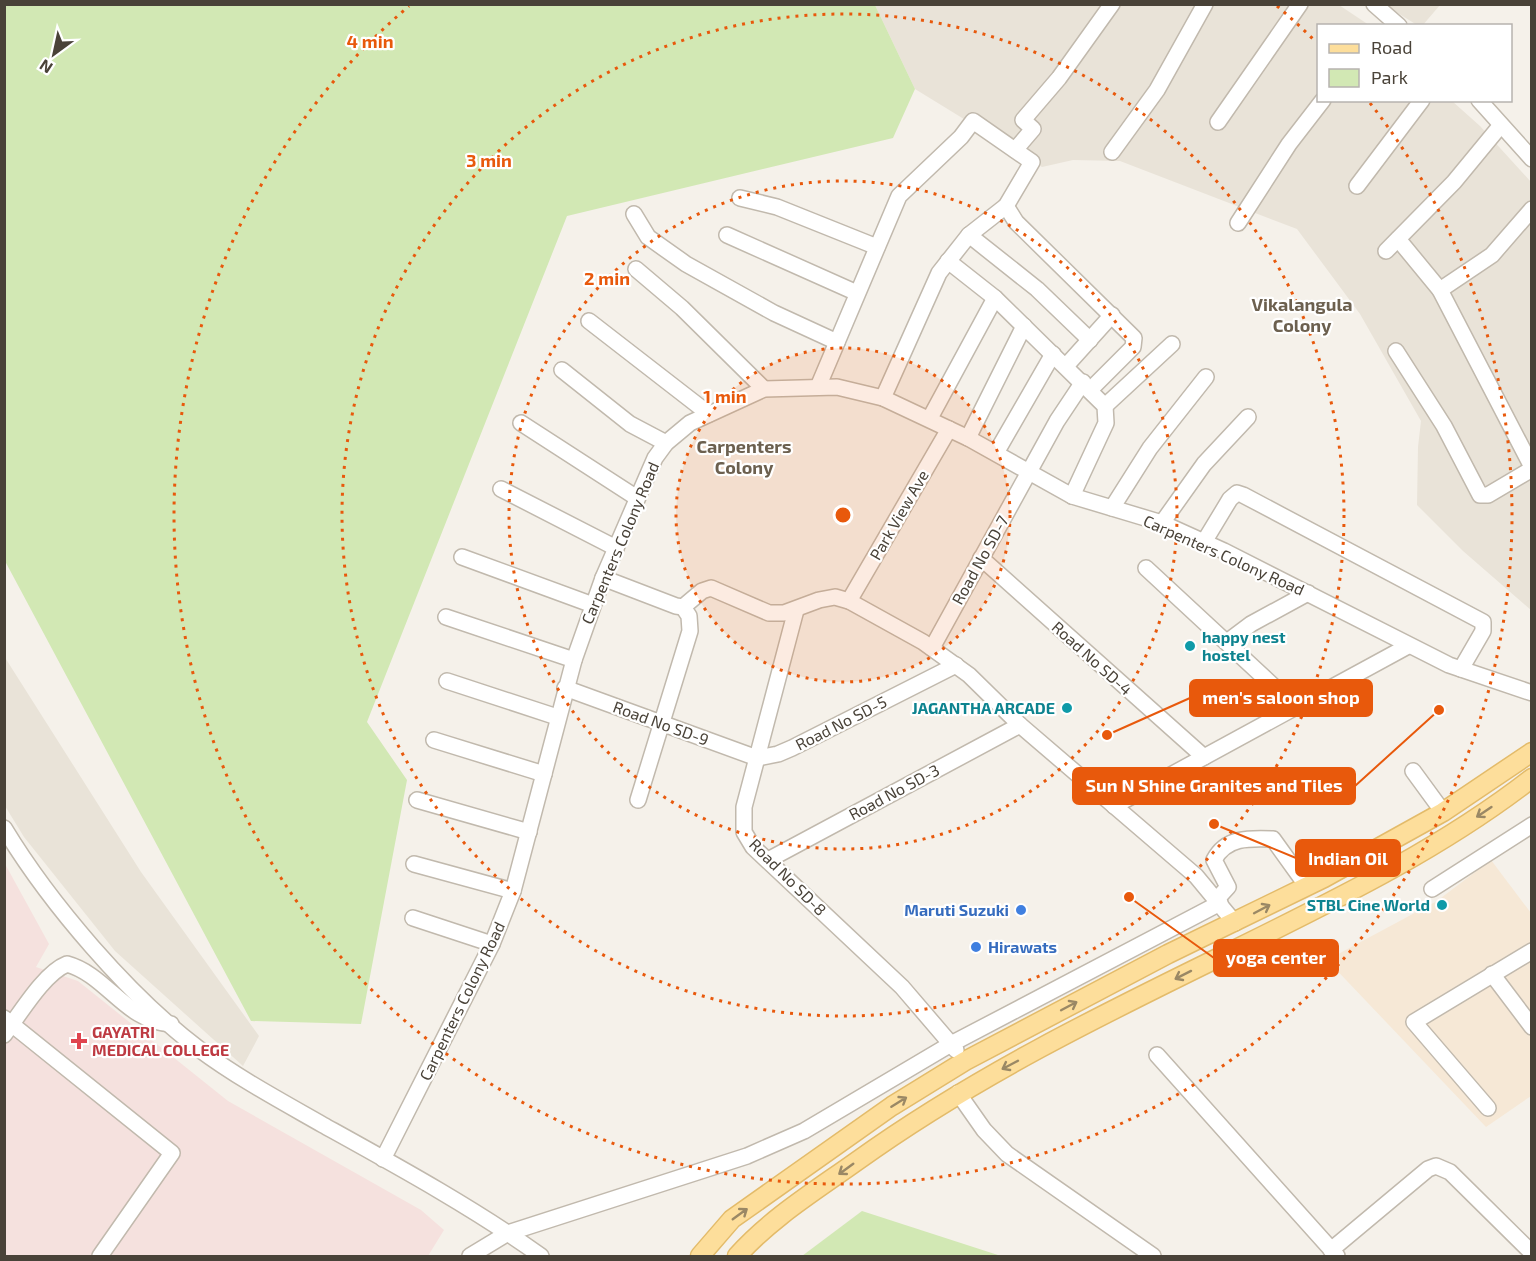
<svg xmlns="http://www.w3.org/2000/svg" width="1536" height="1261" font-family="'Exo 2',sans-serif">
	<style>
		.residential { fill: #e9e3d8 }
		.commercial { fill: #f6e8d6 }
		.medical { fill: #f5e1de }
		.green { fill: #d2e8b4 }
		.lines { fill: none; stroke-linecap: round; stroke-linejoin: round }
		.minor-casing { stroke: #c1b9ad; stroke-width: 18 }
		.major-casing { stroke: #e3bb6a; stroke-width: 21 }
		.minor { stroke: #fff; stroke-width: 15 }
		.major { stroke: #fdde9b; stroke-width: 18 }
		.oneway { stroke: #9a8865 }
		.ring { fill: none; stroke: #e8590c; stroke-width: 3; stroke-dasharray: 3 6 }
		.culture-dot { fill: #0f9aa8; stroke: #fff; stroke-width: 2 }
		.shop-dot { fill: #3f7fe0; stroke: #fff; stroke-width: 2 }
		.health-dot { fill: #e0444e; stroke: #fff; stroke-width: 2 }
		.labels { text-anchor: middle; stroke-width: 4.5; stroke-linejoin: round; paint-order: stroke }
		.street-label { font-size: 16px; fill: #494238; stroke: #fff }
		.culture-label { font-size: 16px; font-weight: bold; fill: #0d838f; stroke: #fff; text-anchor: end }
		.shop-label { font-size: 16px; font-weight: bold; fill: #366cbe; stroke: #fff; text-anchor: end }
		.health-label { font-size: 16px; font-weight: bold; fill: #be3a42; stroke: #fff; text-anchor: start }
		.neighbourhood-label { font-size: 18px; font-weight: bold; fill: #6c604f; stroke: #fff }
		.centre { fill: #e8590c; stroke: #fff; stroke-width: 3 }
		.ring-label { font-size: 18px; text-anchor: middle; font-weight: bold; fill: #e8590c; stroke: #fff; stroke-width: 4.5; stroke-linejoin: round; paint-order: stroke }
		.leader { fill: none; stroke: #e8590c; stroke-width: 2 }
		.callout-dot { fill: #e8590c; stroke: #fff; stroke-width: 2 }
		.callout { fill: #e8590c; stroke: #e8590c; stroke-width: 2 }
		.callout-label { font-size: 18px; text-anchor: middle; font-weight: bold; fill: #fff }
	</style>
	<rect width="100%" height="100%" fill="#f5f1ea"/>
	<g class="residential">
		<polygon points="875,5 1339,5 1369,25 1318,26 1318,100 1452,101 1480,126 1531,182 1531,610 1463,551 1417,505 1418,447 1421,421 1360,314 1297,229 1120,161 1073,160 1042,167 915,89"/>
		<polygon points="1385,5 1440,5 1422,26 1417,25"/>
		<polygon points="4,656 141,872 259,1036 243,1066 115,951 24,837 5,806"/>
	</g>
	<polygon class="commercial" points="1491,860 1531,913 1531,1096 1486,1127 1327,960 1437,901"/>
	<polygon class="medical" points="4,862 49,944 36,967 78,981 228,1101 421,1210 444,1230 428,1256 5,1256"/>
	<g class="green">
		<polygon points="4,5 875,5 915,89 893,138 567,216 367,722 407,780 361,1024 251,1021 5,561"/>
		<polygon points="862,1211 1001,1256 802,1256"/>
	</g>
	<g class="lines">
		<g class="minor-casing">
			<g id="minor">
				<polyline points="1374,4 1399,26"/>
				<polyline points="1479,100 1532,159"/>
				<polyline points="1218,122 1300,4"/>
				<polyline points="1015,150 1033,129 1023,120 1059,78 1112,4"/>
				<polyline points="1112,152 1157,90 1205,4"/>
				<polyline points="1357,186 1422,100"/>
				<polyline points="740,198 777,207 877,247"/>
				<polyline points="1006,206 1016,222 1134,338 1133,347 1091,389"/>
				<polyline points="634,214 648,237 686,264 774,313 837,342"/>
				<polyline points="1238,223 1289,144 1323,100"/>
				<polyline points="727,235 857,293"/>
				<polyline points="969,235 1037,289 1090,340"/>
				<polyline points="1398,239 1440,290 1532,467"/>
				<polyline points="1386,251 1454,182 1501,125"/>
				<polyline points="948,261 995,298 1105,406 1106,423 1072,496"/>
				<polyline points="636,269 682,308 764,389"/>
				<polyline points="1440,290 1492,255 1532,209"/>
				<polyline points="589,321 709,414"/>
				<polyline points="1396,351 1444,426 1480,495 1488,495 1532,469"/>
				<polyline points="1066,366 1112,315"/>
				<polyline points="562,370 630,424 666,443"/>
				<polyline points="818,387 899,196 961,137 973,121 1032,162 1006,206 969,235 939,273 883,398"/>
				<polyline points="1105,406 1172,344"/>
				<polyline points="930,418 995,298"/>
				<polyline points="521,423 637,498"/>
				<polyline points="968,438 1024,326"/>
				<polyline points="996,453 1053,354"/>
				<polyline points="501,489 616,548"/>
				<polyline points="1112,508 1150,448 1206,377"/>
				<polyline points="1162,523 1204,464 1248,417"/>
				<polyline points="1204,542 1230,499 1237,493 1243,495 1483,622 1483,631 1461,669"/>
				<polyline points="462,557 593,605"/>
				<polyline points="981,558 1204,757"/>
				<polyline points="1146,568 1296,707"/>
				<polyline points="603,578 676,606 683,607 702,591 711,588 769,613 784,613 819,600 835,597 849,601 923,642 969,675 1020,725 1196,876 1235,923"/>
				<polyline points="849,601 949,429"/>
				<polyline points="796,610 744,807 744,832 753,847 902,987 956,1050"/>
				<polyline points="446,617 574,660"/>
				<polyline points="1227,642 1251,624 1308,593"/>
				<polyline points="932,648 1057,421 1083,382"/>
				<polyline points="447,681 557,717"/>
				<polyline points="565,688 757,758 778,754 792,748 956,665"/>
				<polyline points="434,740 544,774"/>
				<polyline points="1413,771 1443,812"/>
				<polyline points="417,800 529,832"/>
				<polyline points="638,800 690,631 689,616 683,607"/>
				<polyline points="1114,806 1408,646"/>
				<path d="M4,828C50,904 129,996 199,1049C238,1078 281,1101 323,1125C397,1166 472,1207 541,1256"/>
				<polyline points="768,860 1020,725"/>
				<polyline points="414,864 513,891"/>
				<polyline points="1432,889 1532,825"/>
				<path d="M1217,899L1228,887L1214,860C1226,837 1249,838 1273,839L1306,885"/>
				<polyline points="413,918 492,944"/>
				<polyline points="1492,974 1532,1027"/>
				<polyline points="4,1018 172,1153 100,1256"/>
				<path d="M4,1035C20,1014 44,973 67,964C107,975 126,1022 171,1024"/>
				<polyline points="1157,1055 1337,1256"/>
				<polyline points="958,1093 984,1130 1007,1154 1153,1256"/>
				<polyline points="1488,1108 1414,1022 1532,951"/>
				<polyline points="383,1159 492,944 513,891 574,660 603,578 655,458 666,443 690,423 764,389 837,387 883,398 968,438 1072,496 1162,523 1224,551 1449,665 1532,693"/>
				<polyline points="1331,1250 1428,1169 1436,1166 1450,1172 1532,1253"/>
				<polyline points="470,1256 508,1233 747,1156 804,1131 951,1044 1220,903"/>
			</g>
		</g>
		<g class="major-casing">
			<g id="major">
				<polyline points="700,1256 732,1219 892,1106 965,1061 1168,954 1324,878 1443,812 1532,752"/>
				<path d="M737,1256C771,1218 815,1191 857,1161C974,1077 1103,1014 1232,951C1335,900 1441,849 1532,778"/>
			</g>
		</g>
		<use href="#minor" class="minor"/>
		<use href="#major" class="major"/>
	</g>
	<defs><path id="oneway-shaft" d="M-6 0H5M1.5-3L5.5 0L1.5 3" fill="none" stroke-width="1.6" stroke-linecap="round" stroke-linejoin="round" transform="scale(1.5)"/></defs>
	<g class="oneway">
		<use href="#oneway-shaft" transform="translate(1484 812) rotate(146)"/>
		<use href="#oneway-shaft" transform="translate(1262 909) rotate(-28)"/>
		<use href="#oneway-shaft" transform="translate(1183 975) rotate(153)"/>
		<use href="#oneway-shaft" transform="translate(1069 1006) rotate(-28)"/>
		<use href="#oneway-shaft" transform="translate(1010 1065) rotate(152)"/>
		<use href="#oneway-shaft" transform="translate(899 1102) rotate(-32)"/>
		<use href="#oneway-shaft" transform="translate(846 1169) rotate(144)"/>
		<use href="#oneway-shaft" transform="translate(740 1214) rotate(-36)"/>
	</g>
	<circle cx="843" cy="515" r="167" fill="#e8590c" fill-opacity=".12"/>
	<g class="ring">
		<circle cx="843" cy="515" r="167"/>
		<circle cx="843" cy="515" r="334"/>
		<circle cx="843" cy="515" r="501"/>
		<path d="M1277 6A669 669 0 0 1 1316 42M1370 103A669 669 0 1 1 409 6"/>
	</g>
	<g class="culture-dot">
		<circle cx="1190" cy="646" r="6"/>
		<circle cx="1067" cy="708" r="6"/>
		<circle cx="1442" cy="905" r="6"/>
	</g>
	<g class="shop-dot">
		<circle cx="1021" cy="910" r="6"/>
		<circle cx="976" cy="947" r="6"/>
	</g>
	<path class="health-dot" d="M76 1032h6v6h6v6h-6v6h-6v-6h-6v-6h6z"/>
	<g class="labels">
		<g class="street-label">
			<text transform="translate(899 515) rotate(-60)" y="6">Park View Ave</text>
			<text transform="translate(620 543) rotate(-67)" y="6">Carpenters Colony Road</text>
			<text transform="translate(1224 555) rotate(24)" y="6">Carpenters Colony Road</text>
			<text transform="translate(980 560) rotate(-61)" y="6">Road No SD-7</text>
			<text transform="translate(1092 658) rotate(42)" y="6">Road No SD-4</text>
			<text transform="translate(661 723) rotate(20)" y="6">Road No SD-9</text>
			<text transform="translate(841 723) rotate(-27)" y="6">Road No SD-5</text>
			<text transform="translate(894 792) rotate(-28)" y="6">Road No SD-3</text>
			<text transform="translate(788 877) rotate(45)" y="6">Road No SD-8</text>
			<text transform="translate(462 1001) rotate(-64)" y="6">Carpenters Colony Road</text>
		</g>
		<g class="culture-label">
			<text x="1202" y="643" text-anchor="start">happy nest<tspan x="1202" dy="18">hostel</tspan></text>
			<text x="1055" y="714">JAGANTHA ARCADE</text>
			<text x="1430" y="911">STBL Cine World</text>
		</g>
		<g class="shop-label">
			<text x="1009" y="916">Maruti Suzuki</text>
			<text x="988" y="953" text-anchor="start">Hirawats</text>
		</g>
		<g class="health-label">
			<text x="92" y="1038">GAYATRI<tspan x="92" dy="18">MEDICAL COLLEGE</tspan></text>
		</g>
		<g class="neighbourhood-label">
			<text x="1302" y="311">Vikalangula<tspan x="1302" dy="21">Colony</tspan></text>
			<text x="744" y="453">Carpenters<tspan x="744" dy="21">Colony</tspan></text>
		</g>
	</g>
	<circle cx="843" cy="515" r="9" class="centre"/>
	<g class="ring-label">
		<text x="370" y="48">4 min</text>
		<text x="489" y="167">3 min</text>
		<text x="607" y="285">2 min</text>
		<text x="725" y="403">1 min</text>
	</g>
	<path class="leader" d="M1107 735L1190 698M1439 710L1355 786M1214 824L1296 858M1129 897L1214 958"/>
	<g class="callout-dot">
		<circle cx="1107" cy="735" r="6"/>
		<circle cx="1439" cy="710" r="6"/>
		<circle cx="1214" cy="824" r="6"/>
		<circle cx="1129" cy="897" r="6"/>
	</g>
	<g class="callout">
		<rect x="1190" y="680" width="182" height="36" rx="6"/>
		<rect x="1073" y="768" width="282" height="36" rx="6"/>
		<rect x="1296" y="840" width="104" height="36" rx="6"/>
		<rect x="1214" y="940" width="124" height="36" rx="6"/>
	</g>
	<g class="callout-label">
		<text x="1281" y="704">men's saloon shop</text>
		<text x="1214" y="792">Sun N Shine Granites and Tiles</text>
		<text x="1348" y="865">Indian Oil</text>
		<text x="1276" y="964">yoga center</text>
	</g>
	<rect width="1536" height="1261" fill="none" stroke="#494238" stroke-width="12"/>
	<rect x="1317" y="24" width="195" height="78" fill="#ffffff" stroke="#b6b3af" stroke-width="1.5"/>
	<rect x="1329" y="44" width="30" height="9" fill="#fdde9b" stroke="#b6b3af" stroke-width="1.5"/>
	<text x="1371" y="54" font-size="18" fill="#494238">Road</text>
	<rect x="1329" y="69" width="30" height="18" fill="#d2e8b4" stroke="#b6b3af" stroke-width="1.5"/>
	<text x="1371" y="84" font-size="18" fill="#494238">Park</text>
	<g transform="translate(54 54) rotate(213)" stroke="#ffffff" stroke-width="4.5" paint-order="stroke">
	<path d="M0-4.5L10 22L0 15L-10 22Z" fill="#494238"/>
	<text y="-9" font-size="16" font-weight="bold" text-anchor="middle" fill="#494238">N</text>
	</g>
</svg>
